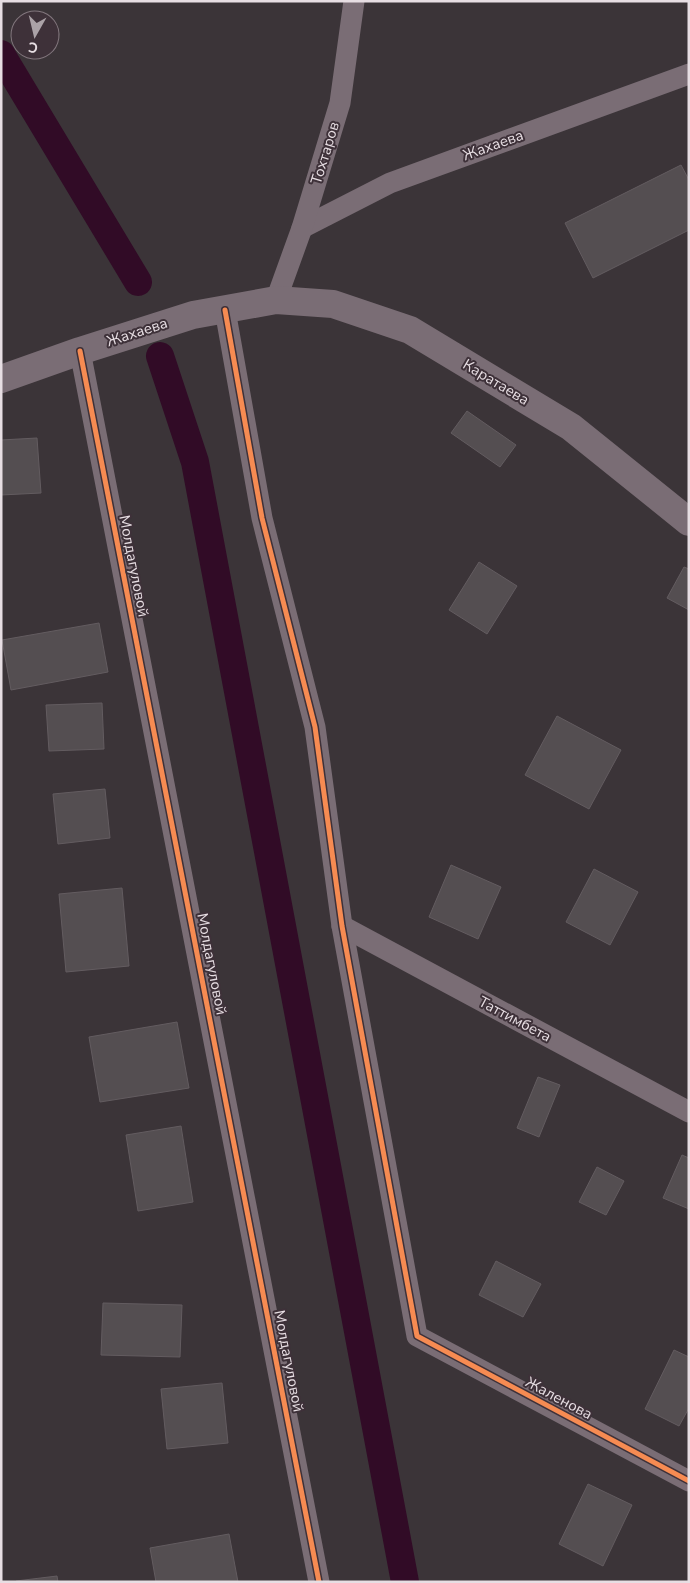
<svg xmlns="http://www.w3.org/2000/svg" width="690" height="1583" font-family="'Nunito Sans',sans-serif">
	<style>
		.lines { fill: none; stroke-linecap: round; stroke-linejoin: round }
		.canal { stroke: #310b26; stroke-width: 28 }
		.building { fill: #544e51; stroke: #635c60 }
		.minor { stroke: #7a6d75; stroke-width: 21 }
		.tertiary { stroke: #7a6d75; stroke-width: 28 }
		.cycleway-casing { stroke: #3e3139; stroke-width: 8 }
		.cycleway { stroke: #f68b52; stroke-width: 5 }
		.labels { text-anchor: middle; stroke-width: 4; stroke-linejoin: round; paint-order: stroke }
		.street-label { font-size: 15px; fill: #e7dee3; stroke: #3e3139 }
	</style>
	<rect width="100%" height="100%" fill="#3b3438"/>
	<g class="lines">
		<g class="canal">
			<polyline points="1,54 138,282"/>
			<polyline points="160,356 195,462 405,1582"/>
		</g>
	</g>
	<g class="building">
		<polygon points="681,165 689,180 689,230 593,278 565,223"/>
		<polygon points="467,411 516,445 500,467 451,433"/>
		<polygon points="37,438 41,493 1,495 1,440"/>
		<polygon points="479,562 517,586 487,634 449,610"/>
		<polygon points="684,567 689,569 689,610 667,598"/>
		<polygon points="99,623 108,672 11,690 2,640"/>
		<polygon points="102,703 104,749 49,751 46,705"/>
		<polygon points="557,716 621,750 589,809 525,775"/>
		<polygon points="105,789 110,838 58,844 53,794"/>
		<polygon points="451,865 501,887 478,939 429,917"/>
		<polygon points="594,869 638,892 610,945 566,922"/>
		<polygon points="122,888 129,966 66,972 59,894"/>
		<polygon points="177,1022 189,1088 100,1102 89,1037"/>
		<polygon points="538,1077 560,1085 539,1137 517,1128"/>
		<polygon points="181,1126 193,1202 138,1211 126,1135"/>
		<polygon points="682,1155 689,1158 689,1209 663,1198"/>
		<polygon points="597,1167 624,1181 606,1215 579,1202"/>
		<polygon points="496,1261 541,1284 523,1317 479,1295"/>
		<polygon points="103,1303 182,1305 180,1357 101,1355"/>
		<polygon points="674,1350 689,1357 689,1408 679,1426 645,1409"/>
		<polygon points="222,1383 228,1443 167,1449 161,1389"/>
		<polygon points="588,1484 632,1505 603,1566 559,1544"/>
		<polygon points="229,1534 238,1582 156,1582 150,1548"/>
		<polygon points="57,1576 58,1582 16,1582 16,1581"/>
	</g>
	<g class="lines">
		<g class="minor">
			<polyline points="302,228 390,183 689,74"/>
			<polyline points="276,300 302,228 340,103 354,1"/>
			<polyline points="225,310 262,518 315,727 342,926 417,1336 689,1481"/>
			<polyline points="80,351 319,1582"/>
			<polyline points="342,926 689,1112"/>
		</g>
		<polyline class="tertiary" points="1,379 80,351 193,315 276,300 333,304 410,330 571,427 689,522"/>
		<g class="cycleway-casing">
			<g id="cycleway">
				<polyline points="225,310 262,518 315,727 342,926 417,1336 689,1481"/>
				<polyline points="80,351 319,1582"/>
			</g>
		</g>
		<use href="#cycleway" class="cycleway"/>
	</g>
	<g class="labels">
		<g class="street-label">
			<text transform="translate(493 145) rotate(-20)" y="5">Жахаева</text>
			<text transform="translate(325 153) rotate(-73)" y="5">Тохтаров</text>
			<text transform="translate(137 332) rotate(-18)" y="5">Жахаева</text>
			<text transform="translate(496 382) rotate(31)" y="5">Каратаева</text>
			<text transform="translate(134 566) rotate(79)" y="5">Молдагуловой</text>
			<text transform="translate(212 964) rotate(79)" y="5">Молдагуловой</text>
			<text transform="translate(515 1019) rotate(28)" y="5">Таттимбета</text>
			<text transform="translate(289 1361) rotate(79)" y="5">Молдагуловой</text>
			<text transform="translate(559 1398) rotate(28)" y="5">Жаленова</text>
		</g>
	</g>
	<rect width="690" height="1583" fill="none" stroke="#e7dee3" stroke-width="5"/>
	<g transform="translate(35 35) rotate(188)"><circle r="24" fill="#3e3139" stroke="#82767d"/>
	<path d="M0-4L9 19L0 12L-9 19Z" fill="#aba2a7"/>
	<text y="-8" font-size="14" font-weight="bold" text-anchor="middle" fill="#e7dee3">С</text>
	</g>
</svg>
